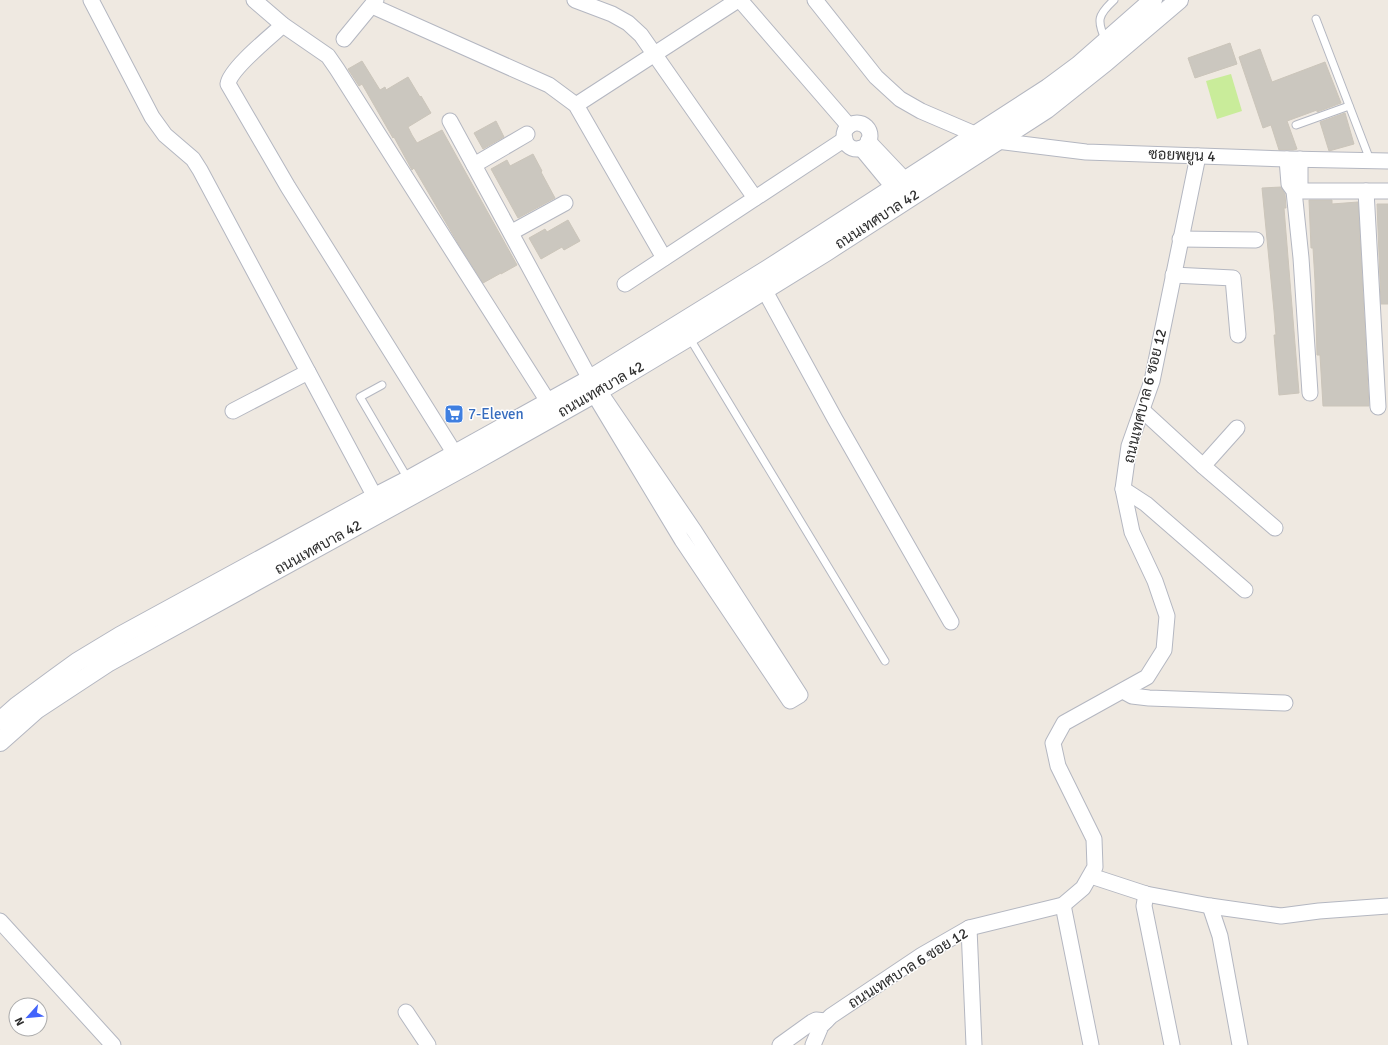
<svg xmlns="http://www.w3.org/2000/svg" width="1388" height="1045" font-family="Signika,Sarabun,sans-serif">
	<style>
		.pitch { fill: #c9ec9a }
		.building { fill: #cbc7bf; stroke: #cbc5ba }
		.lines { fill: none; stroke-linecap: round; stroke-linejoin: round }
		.service-casing { stroke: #b4b7c1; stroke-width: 9 }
		.minor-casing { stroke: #b4b7c1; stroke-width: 17 }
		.tertiary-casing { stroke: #b4b7c1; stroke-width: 20 }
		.service { stroke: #fff; stroke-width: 7 }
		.minor { stroke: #fff; stroke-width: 15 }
		.tertiary { stroke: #fff; stroke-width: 18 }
		.labels { text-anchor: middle; stroke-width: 3; stroke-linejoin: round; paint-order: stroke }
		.street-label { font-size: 15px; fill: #2e2e2e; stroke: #fff }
		.shop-label { font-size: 15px; fill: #366cbe; stroke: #fff; text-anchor: start }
	</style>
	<rect width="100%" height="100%" fill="#efe9e1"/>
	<polygon class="pitch" points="1231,74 1242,111 1217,119 1206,81"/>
	<g class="building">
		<polygon points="1230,43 1237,64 1195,78 1188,58"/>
		<polygon points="1260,49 1272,82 1325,62 1341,103 1317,112 1317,110 1287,121 1297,149 1293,150 1279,150 1271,125 1263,128 1239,57"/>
		<polygon points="362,61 380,90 385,87 386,90 408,77 420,97 421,96 431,113 408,127 412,135 417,143 442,130 517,265 501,274 501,273 483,283 459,245 414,168 412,170 394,137 393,138 362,84 359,86 348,69"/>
		<polygon points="1345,113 1354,144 1329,151 1320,122"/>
		<polygon points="496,121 504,137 483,149 474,133"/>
		<polygon points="533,154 542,171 541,172 555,198 518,218 491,169 507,160 510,166"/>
		<polygon points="1281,187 1285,194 1286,208 1284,208 1299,393 1279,395 1274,335 1276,335 1274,311 1262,188"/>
		<polygon points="1309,200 1332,200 1332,204 1358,202 1369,406 1323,406 1320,355 1317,355 1315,281 1313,248 1311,248"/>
		<polygon points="1377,204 1388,204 1388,304 1381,304"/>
		<polygon points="568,220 580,241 564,250 562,247 541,259 529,238 545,229 547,232"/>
	</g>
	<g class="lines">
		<g class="service-casing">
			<g id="service">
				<polyline points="1316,19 1370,160"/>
				<path d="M1106,41C1096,20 1098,15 1114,0"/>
				<polyline points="1296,125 1349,106"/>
				<polyline points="689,337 885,661"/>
				<polyline points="382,385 360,397 408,479"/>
			</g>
		</g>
		<g class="minor-casing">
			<g id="minor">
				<polyline points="91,0 152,117 165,135 193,159 200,170 375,497"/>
				<polyline points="254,0 283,25 328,56 337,69 549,403"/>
				<polyline points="575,0 612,14 628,23 641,35 755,198"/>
				<polyline points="740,0 849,126"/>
				<polyline points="815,0 876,77 900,99 921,111 977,135 997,141 1086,152 1287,159 1388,161"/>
				<polyline points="372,6 549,85 576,105 664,258"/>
				<path d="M283,25C271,36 230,69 228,84L288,187L455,454"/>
				<polyline points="344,39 376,0"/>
				<polyline points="576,105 738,0"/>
				<polyline points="450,121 590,379"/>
				<circle cx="857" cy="136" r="13"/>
				<polyline points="868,141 905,180"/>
				<polyline points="861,148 894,188"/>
				<polyline points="1287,159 1289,184 1294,191 1301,258 1310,393"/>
				<polyline points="474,165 527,134"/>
				<polyline points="1294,191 1388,191"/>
				<polyline points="1294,191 1300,184 1300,159"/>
				<polyline points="1366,191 1378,407"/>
				<polyline points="512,232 565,203"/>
				<polyline points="1180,239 1256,240"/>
				<polyline points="1173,275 1233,278 1238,335"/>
				<polyline points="625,284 845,139"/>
				<polyline points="765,291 835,419 951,622"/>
				<polyline points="594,394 682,540 790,701 800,695 695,532 599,391"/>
				<polyline points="1142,410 1203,466 1275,528"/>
				<polyline points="233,411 308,372"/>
				<polyline points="1203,466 1237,428"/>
				<polyline points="1123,489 1146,504 1245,590"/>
				<polyline points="1123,691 1132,696 1149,698 1285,703"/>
				<polyline points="1091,876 1146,894 1210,906 1281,916 1319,911 1388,906"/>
				<polyline points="1146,894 1144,906 1172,1045"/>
				<polyline points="1063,905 1091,1045"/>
				<polyline points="1210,906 1220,936 1240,1045"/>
				<polyline points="0,921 113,1045"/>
				<polyline points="969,928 974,1045"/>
				<polyline points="406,1012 428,1045"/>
				<polyline points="780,1045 812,1022 816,1020 826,1021"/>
				<polyline points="813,1045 821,1026 831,1016 922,955 969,928 1063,905 1083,888 1095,867 1094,839 1058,766 1053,743 1064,723 1147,677 1164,650 1167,616 1155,581 1132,532 1123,489 1129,446 1152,381 1198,156"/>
			</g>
		</g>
		<g class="tertiary-casing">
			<g id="tertiary">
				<polyline points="0,721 17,706 55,678 77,662 120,636 375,497 408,480 590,379 768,269 1048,88 1079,65 1153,0"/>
				<polyline points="0,742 36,710 109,662 473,462 599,391 689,337 826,252 1047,109 1106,62 1179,0"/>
			</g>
		</g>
		<use href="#service" class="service"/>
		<use href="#minor" class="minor"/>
		<use href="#tertiary" class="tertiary"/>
	</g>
	<defs>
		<g id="supermarket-square" transform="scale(1)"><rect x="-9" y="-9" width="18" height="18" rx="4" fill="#3f7fe0" stroke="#fff"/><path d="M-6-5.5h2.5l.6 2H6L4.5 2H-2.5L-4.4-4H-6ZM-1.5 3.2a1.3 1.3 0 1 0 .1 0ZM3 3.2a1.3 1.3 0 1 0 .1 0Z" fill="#fff"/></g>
	</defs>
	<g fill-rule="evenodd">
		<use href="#supermarket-square" x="454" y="414"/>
	</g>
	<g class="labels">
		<g class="street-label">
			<text transform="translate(1182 155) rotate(2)" y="5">ซอยพยูน 4</text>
			<text transform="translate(877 219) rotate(-33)" y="5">ถนนเทศบาล 42</text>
			<text transform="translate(601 389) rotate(-30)" y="5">ถนนเทศบาล 42</text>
			<text transform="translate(1145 396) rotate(-76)" y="5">ถนนเทศบาล 6 ซอย 12</text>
			<text transform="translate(318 547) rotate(-29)" y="5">ถนนเทศบาล 42</text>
			<text transform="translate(908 968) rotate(-32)" y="5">ถนนเทศบาล 6 ซอย 12</text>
		</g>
		<g class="shop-label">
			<text x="468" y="419">7-Eleven</text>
		</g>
	</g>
	<g transform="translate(28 1017) rotate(243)"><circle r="19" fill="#ffffff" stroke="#ababab"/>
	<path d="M0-3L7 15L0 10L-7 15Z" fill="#4264fb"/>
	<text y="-6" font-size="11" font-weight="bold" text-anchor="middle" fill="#2e2e2e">N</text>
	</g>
</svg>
